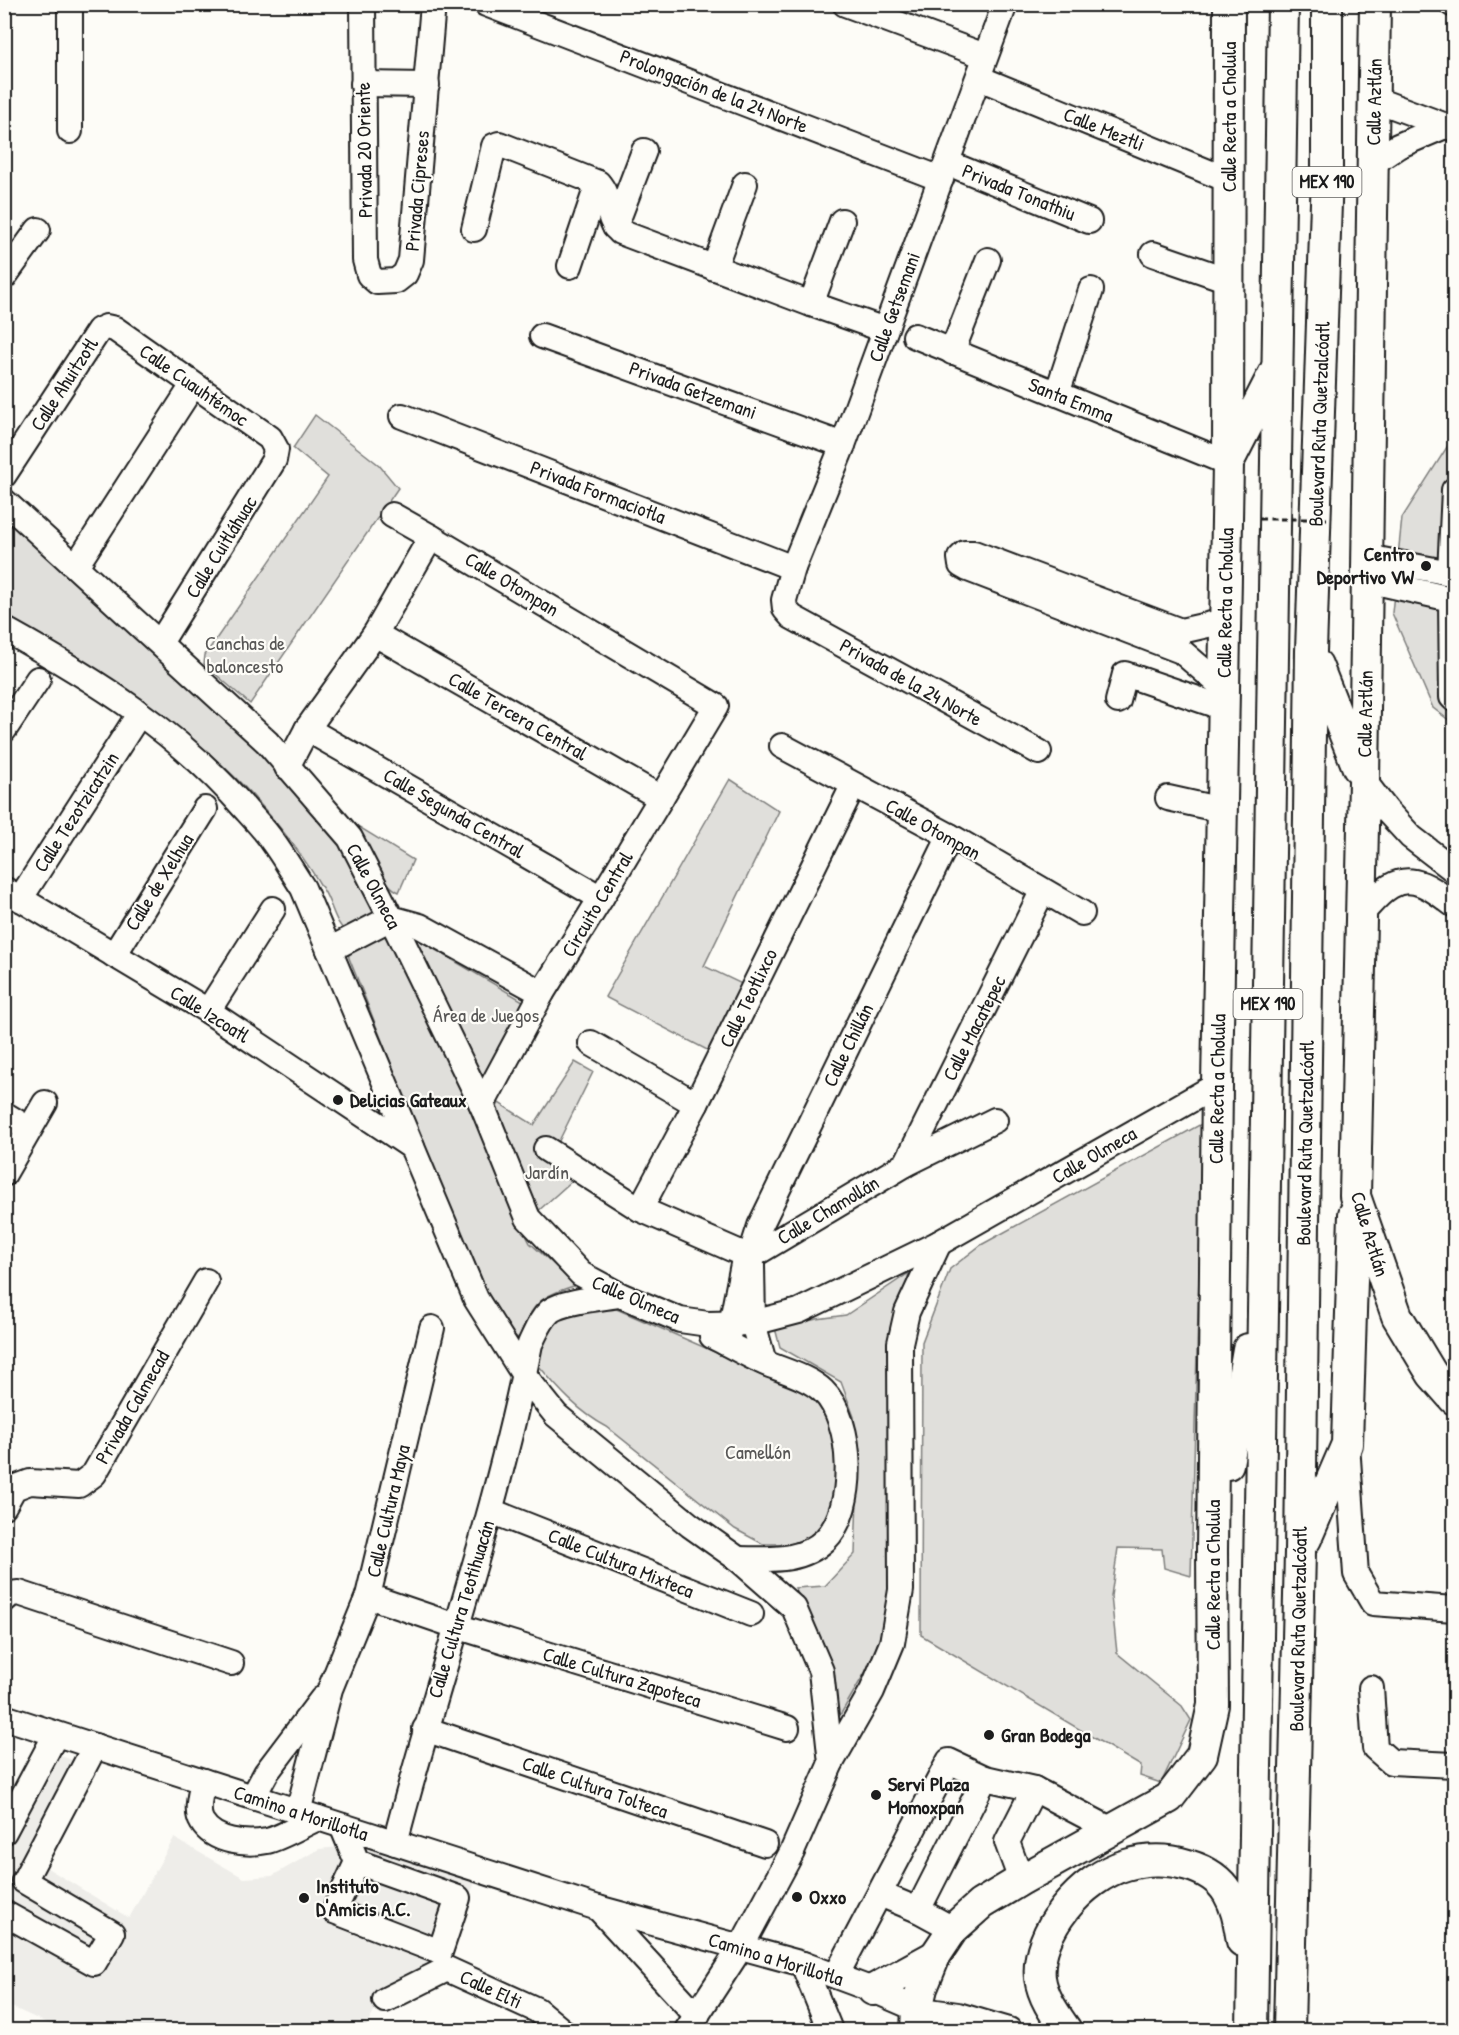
<svg xmlns="http://www.w3.org/2000/svg" width="1459" height="2035" font-family="'Patrick Hand',sans-serif">
	<style>
		.built { fill: #eeede9 }
		.green { fill: #e0dfdb; stroke: #7e7e7c; stroke-width: 1.5 }
		.lines { fill: none; stroke-linecap: round; stroke-linejoin: round }
		.minor-casing { stroke: #1c1c1c; stroke-width: 28 }
		.major-casing { stroke: #1c1c1c; stroke-width: 34 }
		.minor { stroke: #fdfcf7; stroke-width: 24 }
		.major { stroke: #fdfcf7; stroke-width: 30 }
		.path-bridge { stroke: #1c1c1c; stroke-width: 3; stroke-dasharray: 6 4.5; stroke-linecap: butt }
		.poi-dot { fill: #1c1c1c; stroke: #fdfcf7; stroke-width: 2 }
		.labels { text-anchor: middle; stroke-width: 4.5; stroke-linejoin: round; paint-order: stroke }
		.shield { fill: #fdfcf7; stroke: #605f5e; stroke-width: 1.5 }
		.shield-label { font-size: 18px; font-weight: bold; fill: #1c1c1c }
		.street-label { font-size: 20px; fill: #1c1c1c; stroke: #fdfcf7 }
		.poi-label { font-size: 20px; font-weight: bold; fill: #1c1c1c; stroke: #fdfcf7; text-anchor: start }
		.park-label { font-size: 20px; fill: #575655; stroke: #fdfcf7 }
	</style>
	<rect width="100%" height="100%" fill="#fdfcf7"/>
	<filter id="ink" filterUnits="userSpaceOnUse"><feTurbulence type="fractalNoise" baseFrequency=".0167" numOctaves="2"/><feDisplacementMap in="SourceGraphic" scale="12" xChannelSelector="R" yChannelSelector="G"/><feConvolveMatrix kernelMatrix="1 2 1 2 8 2 1 2 1" color-interpolation-filters="sRGB"/></filter>
	<g filter="url(#ink)">
		<polygon class="built" points="35,1747 98,1769 44,1866 129,1918 174,1838 244,1878 272,1876 319,1849 369,1844 477,1878 444,1955 391,1981 364,2030 62,2030 5,2004 5,1801"/>
		<g class="green">
			<polygon points="315,415 379,465 398,488 250,704 204,664 205,655 328,477 293,448"/>
			<polygon points="1454,436 1454,724 1433,708 1392,613 1402,518"/>
			<path d="M4,512L223,710L353,849L383,914L348,934C334,923 333,906 324,891C304,856 279,825 253,796C186,722 90,668 5,619Z"/>
			<polygon points="730,779 779,811 704,966 742,984 711,1052 605,997"/>
			<path d="M345,816L359,827L413,860L399,892C381,885 356,834 345,816Z"/>
			<path d="M392,930L476,1120L504,1192L530,1243L577,1285C542,1295 531,1303 519,1339C496,1321 486,1288 474,1261C428,1162 390,1059 349,958L348,947Z"/>
			<polygon points="417,939 528,1004 486,1077 481,1076 415,941"/>
			<polygon points="575,1062 593,1072 555,1149 583,1171 537,1212 497,1107 499,1103 534,1125"/>
			<polygon points="1203,1123 1191,1576 1164,1568 1162,1549 1118,1548 1111,1596 1117,1653 1182,1706 1191,1720 1161,1783 1140,1776 1141,1766 921,1635 922,1342 950,1269 981,1245"/>
			<polygon points="909,1273 893,1337 895,1587 873,1659 839,1717 834,1715 815,1627 795,1588 825,1586 855,1554 858,1470 854,1417 841,1382 780,1347 775,1328 817,1319 846,1315"/>
			<path d="M612,1307L804,1391L827,1413L835,1442L837,1479L834,1514L818,1534L790,1544H763L735,1529L607,1427C579,1412 559,1390 539,1366C539,1346 545,1318 565,1309C572,1306 602,1307 612,1307Z"/>
		</g>
		<g class="lines">
			<g class="minor-casing">
				<g id="minor">
					<polyline points="70,4 70,131"/>
					<polyline points="363,4 365,260 369,275 377,282 396,281 405,274 411,260 433,4"/>
					<polyline points="486,4 941,179"/>
					<polyline points="845,4 985,56"/>
					<polyline points="1005,4 843,445 793,568 784,600 785,609 792,617 1039,752"/>
					<polyline points="1452,4 1454,5"/>
					<polyline points="979,78 1228,180"/>
					<polyline points="363,84 427,85"/>
					<polyline points="1374,99 1454,129"/>
					<polyline points="948,163 1089,221"/>
					<polyline points="1373,163 1398,146 1445,126"/>
					<polyline points="615,227 644,151"/>
					<path d="M474,229L494,146L499,144L598,183C612,198 604,217 620,232L811,304L885,330"/>
					<polyline points="1153,254 1228,280"/>
					<polyline points="570,266 598,183"/>
					<polyline points="714,268 745,184"/>
					<polyline points="4,277 38,230"/>
					<polyline points="811,304 842,221"/>
					<polyline points="542,336 843,445"/>
					<polyline points="915,336 1228,463"/>
					<polyline points="952,352 988,260"/>
					<polyline points="1057,394 1091,290"/>
					<polyline points="402,416 793,568"/>
					<polyline points="4,475 99,330 106,327 115,329 270,438 276,449 274,460 160,643"/>
					<polyline points="4,501 267,742 350,838 391,918 482,1105 528,1218 581,1274 620,1295 680,1320 708,1324 753,1323 799,1311 939,1243 1217,1085"/>
					<polyline points="392,515 431,537 716,706 601,898 542,993 482,1105"/>
					<polyline points="1367,557 1450,573 1454,490"/>
					<polyline points="76,566 193,385"/>
					<polyline points="1367,580 1451,599 1452,697 1454,699"/>
					<path d="M4,629C94,679 179,732 247,811C256,821 266,831 273,842C284,857 293,873 303,888L476,1299L524,1375L556,1415L690,1525L738,1559L794,1608L821,1671L831,1763"/>
					<polyline points="375,634 661,798"/>
					<polyline points="1224,688 1181,651 968,569 961,565 960,558 965,553 974,553 1181,631 1225,621"/>
					<polyline points="1118,701 1125,674 1224,708"/>
					<polyline points="307,729 601,898"/>
					<polyline points="4,730 38,679"/>
					<polyline points="782,746 950,836 1082,913"/>
					<polyline points="287,767 307,729 375,634 431,537"/>
					<polyline points="1364,781 1387,811 1411,837 1454,870"/>
					<polyline points="1168,798 1222,810"/>
					<polyline points="4,889 208,1011 412,1147"/>
					<polyline points="20,899 132,725"/>
					<path d="M1360,915C1369,906 1380,892 1391,886C1414,872 1437,892 1454,905"/>
					<polyline points="329,950 391,918 420,926 542,993"/>
					<polyline points="114,955 205,809"/>
					<polyline points="208,1011 273,909"/>
					<polyline points="591,1043 696,1104"/>
					<polyline points="4,1114 29,1129"/>
					<polyline points="546,1149 640,1209 750,1257"/>
					<polyline points="906,1164 1042,892"/>
					<polyline points="4,1174 45,1103"/>
					<polyline points="640,1209 696,1104 853,786"/>
					<polyline points="750,1257 906,1164 995,1120"/>
					<polyline points="752,1265 753,1323 764,1362"/>
					<path d="M712,1336C730,1345 747,1355 765,1363C784,1371 808,1377 823,1391C854,1421 857,1509 825,1540C801,1563 768,1559 738,1559"/>
					<polyline points="726,1343 731,1325 743,1264 750,1257 760,1226 950,836"/>
					<polyline points="1347,1444 1356,1574 1373,1603 1454,1609"/>
					<polyline points="4,1506 14,1488 30,1482 79,1485 94,1474 206,1281"/>
					<polyline points="491,1511 751,1614"/>
					<polyline points="368,1596 456,1626 787,1728"/>
					<polyline points="4,1600 11,1594 19,1593 231,1663"/>
					<polyline points="1371,1688 1375,1748 1391,1762 1454,1765"/>
					<polyline points="4,1717 598,1908 803,1964 873,1990 917,2009 947,2030"/>
					<polyline points="425,1729 765,1844"/>
					<path d="M203,1781C201,1793 195,1811 202,1822C214,1842 246,1845 267,1841C281,1838 304,1824 318,1818"/>
					<polyline points="253,1797 266,1773 322,1699"/>
					<polyline points="298,1812 330,1689 368,1596 432,1328"/>
					<polyline points="342,1826 357,1862 458,1898 440,1952 334,1911 357,1862"/>
					<polyline points="4,1832 56,1734"/>
					<path d="M395,1843C438,1676 497,1513 530,1344C536,1332 540,1320 550,1311C564,1301 602,1298 620,1295"/>
					<polyline points="1021,1880 1007,1842 1034,1789"/>
					<polyline points="880,1894 918,1910"/>
					<polyline points="598,1908 697,2016"/>
					<polyline points="4,1913 94,1963 112,1933 24,1881 95,1746"/>
					<polyline points="953,1929 918,1910 985,1778"/>
					<polyline points="803,1964 830,2030"/>
					<polyline points="836,1976 949,1761 985,1778 1034,1789 1112,1830"/>
					<polyline points="385,2000 447,1969 537,2010 561,2030"/>
					<polyline points="922,2010 958,2015 1009,2030"/>
					<polyline points="687,2030 741,1947 792,1852 831,1763 872,1691 892,1643 901,1590 900,1343 907,1312 939,1243"/>
				</g>
			</g>
			<g class="major-casing">
				<g id="major">
					<polyline points="1375,4 1364,781 1355,1196 1397,1316 1432,1374 1454,1399"/>
					<polyline points="1231,457 1275,371"/>
					<polyline points="1317,665 1358,768"/>
					<polyline points="1228,1464 1248,1349"/>
					<polyline points="1306,1539 1347,1444 1354,1214"/>
					<polyline points="873,1990 935,1956"/>
					<polyline points="916,2030 917,2009 922,1988 935,1956 953,1929 981,1904 1021,1880 1169,1798 1202,1755 1213,1705 1212,1551 1217,1085 1228,463 1229,4"/>
					<path d="M1066,2030C1055,2014 1043,1998 1040,1978C1035,1931 1083,1877 1126,1865C1146,1859 1168,1859 1188,1865C1205,1870 1219,1878 1228,1893C1237,1908 1239,1924 1242,1941"/>
					<polyline points="1252,2030 1283,4"/>
					<polyline points="1289,2030 1300,1552 1311,651 1327,173 1327,4"/>
				</g>
			</g>
			<use href="#minor" class="minor"/>
			<use href="#major" class="major"/>
			<polyline class="path-bridge" points="1259,519 1327,519"/>
		</g>
	</g>
	<g class="poi-dot">
		<circle cx="1426" cy="566" r="6"/>
		<circle cx="338" cy="1100" r="6"/>
		<circle cx="989" cy="1735" r="6"/>
		<circle cx="876" cy="1795" r="6"/>
		<circle cx="797" cy="1897" r="6"/>
		<circle cx="304" cy="1898" r="6"/>
	</g>
	<g class="labels">
		<g class="shield">
			<rect x="1292.5" y="167" width="69" height="30" rx="4.5"/>
			<rect x="1233.5" y="989" width="69" height="30" rx="4.5"/>
		</g>
		<g class="shield-label">
			<text x="1327" y="188">MEX 190</text>
			<text x="1268" y="1010">MEX 190</text>
		</g>
		<g class="street-label">
			<text transform="translate(714 91) rotate(21)" y="7">Prolongación de la 24 Norte</text>
			<text transform="translate(1374 102) rotate(-89)" y="7">Calle Aztlán</text>
			<text transform="translate(1229 117) rotate(-90)" y="7">Calle Recta a Cholula</text>
			<text transform="translate(1104 129) rotate(22)" y="7">Calle Meztli</text>
			<text transform="translate(364 150) rotate(-91)" y="7">Privada 20 Oriente</text>
			<text transform="translate(417 191) rotate(-85)" y="7">Privada Cipreses</text>
			<text transform="translate(1019 192) rotate(22)" y="7">Privada Tonathiu</text>
			<text transform="translate(894 307) rotate(-70)" y="7">Calle Getsemani</text>
			<text transform="translate(64 384) rotate(-57)" y="7">Calle Ahuitzotl</text>
			<text transform="translate(194 385) rotate(35)" y="7">Calle Cuauhtémoc</text>
			<text transform="translate(693 390) rotate(20)" y="7">Privada Getzemani</text>
			<text transform="translate(1071 400) rotate(22)" y="7">Santa Emma</text>
			<text transform="translate(1319 424) rotate(-88)" y="7">Boulevard Ruta Quetzalcóatl</text>
			<text transform="translate(598 492) rotate(21)" y="7">Privada Formaciotla</text>
			<text transform="translate(221 547) rotate(-58)" y="7">Calle Cuitláhuac</text>
			<text transform="translate(512 584) rotate(31)" y="7">Calle Otompan</text>
			<text transform="translate(1225 603) rotate(-89)" y="7">Calle Recta a Cholula</text>
			<text transform="translate(911 682) rotate(29)" y="7">Privada de la 24 Norte</text>
			<text transform="translate(1365 714) rotate(-89)" y="7">Calle Aztlán</text>
			<text transform="translate(518 716) rotate(30)" y="7">Calle Tercera Central</text>
			<text transform="translate(76 812) rotate(-57)" y="7">Calle Tezotzicatzin</text>
			<text transform="translate(454 813) rotate(30)" y="7">Calle Segunda Central</text>
			<text transform="translate(933 829) rotate(29)" y="7">Calle Otompan</text>
			<text transform="translate(159 882) rotate(-58)" y="7">Calle de Xelhua</text>
			<text transform="translate(374 886) rotate(62)" y="7">Calle Olmeca</text>
			<text transform="translate(597 904) rotate(-59)" y="7">Circuito Central</text>
			<text transform="translate(748 998) rotate(-64)" y="7">Calle Teotlixco</text>
			<text transform="translate(210 1014) rotate(32)" y="7">Calle Izcoatl</text>
			<text transform="translate(974 1028) rotate(-63)" y="7">Calle Macatepec</text>
			<text transform="translate(848 1045) rotate(-64)" y="7">Calle Chillán</text>
			<text transform="translate(1217 1089) rotate(-89)" y="7">Calle Recta a Cholula</text>
			<text transform="translate(1305 1143) rotate(-89)" y="7">Boulevard Ruta Quetzalcóatl</text>
			<text transform="translate(1094 1155) rotate(-30)" y="7">Calle Olmeca</text>
			<text transform="translate(828 1210) rotate(-31)" y="7">Calle Chamollán</text>
			<text transform="translate(1370 1234) rotate(73)" y="7">Calle Aztlán</text>
			<text transform="translate(636 1299) rotate(23)" y="7">Calle Olmeca</text>
			<text transform="translate(132 1407) rotate(-60)" y="7">Privada Calmecad</text>
			<text transform="translate(388 1511) rotate(-77)" y="7">Calle Cultura Maya</text>
			<text transform="translate(621 1563) rotate(22)" y="7">Calle Cultura Mixteca</text>
			<text transform="translate(1213 1575) rotate(-90)" y="7">Calle Recta a Cholula</text>
			<text transform="translate(461 1609) rotate(-73)" y="7">Calle Cultura Teotihuacán</text>
			<text transform="translate(1298 1629) rotate(-89)" y="7">Boulevard Ruta Quetzalcóatl</text>
			<text transform="translate(622 1677) rotate(17)" y="7">Calle Cultura Zapoteca</text>
			<text transform="translate(595 1787) rotate(19)" y="7">Calle Cultura Tolteca</text>
			<text transform="translate(301 1813) rotate(18)" y="7">Camino a Morillotla</text>
			<text transform="translate(776 1959) rotate(17)" y="7">Camino a Morillotla</text>
			<text transform="translate(491 1989) rotate(25)" y="7">Calle Elti</text>
		</g>
		<g class="poi-label">
			<text x="1414" y="561" text-anchor="end">Centro<tspan x="1414" dy="23">Deportivo VW</tspan></text>
			<text x="350" y="1107">Delicias Gateaux</text>
			<text x="1001" y="1742">Gran Bodega</text>
			<text x="888" y="1791">Servi Plaza<tspan x="888" dy="23">Momoxpan</tspan></text>
			<text x="316" y="1893">Instituto<tspan x="316" dy="23">D'Amicis A.C.</tspan></text>
			<text x="809" y="1904">Oxxo</text>
		</g>
		<g class="park-label">
			<text x="245" y="650">Canchas de<tspan x="245" dy="23">baloncesto</tspan></text>
			<text x="486" y="1022">Área de Juegos</text>
			<text x="547" y="1179">Jardín</text>
			<text x="758" y="1459">Camellón</text>
		</g>
	</g>
	<rect width="1459" height="2035" fill="none" stroke="#fdfcf7" stroke-width="24"/>
	<rect x="12" y="12" width="1435" height="2011" fill="none" stroke="#1c1c1c" stroke-width="2" filter="url(#ink)"/>
</svg>
